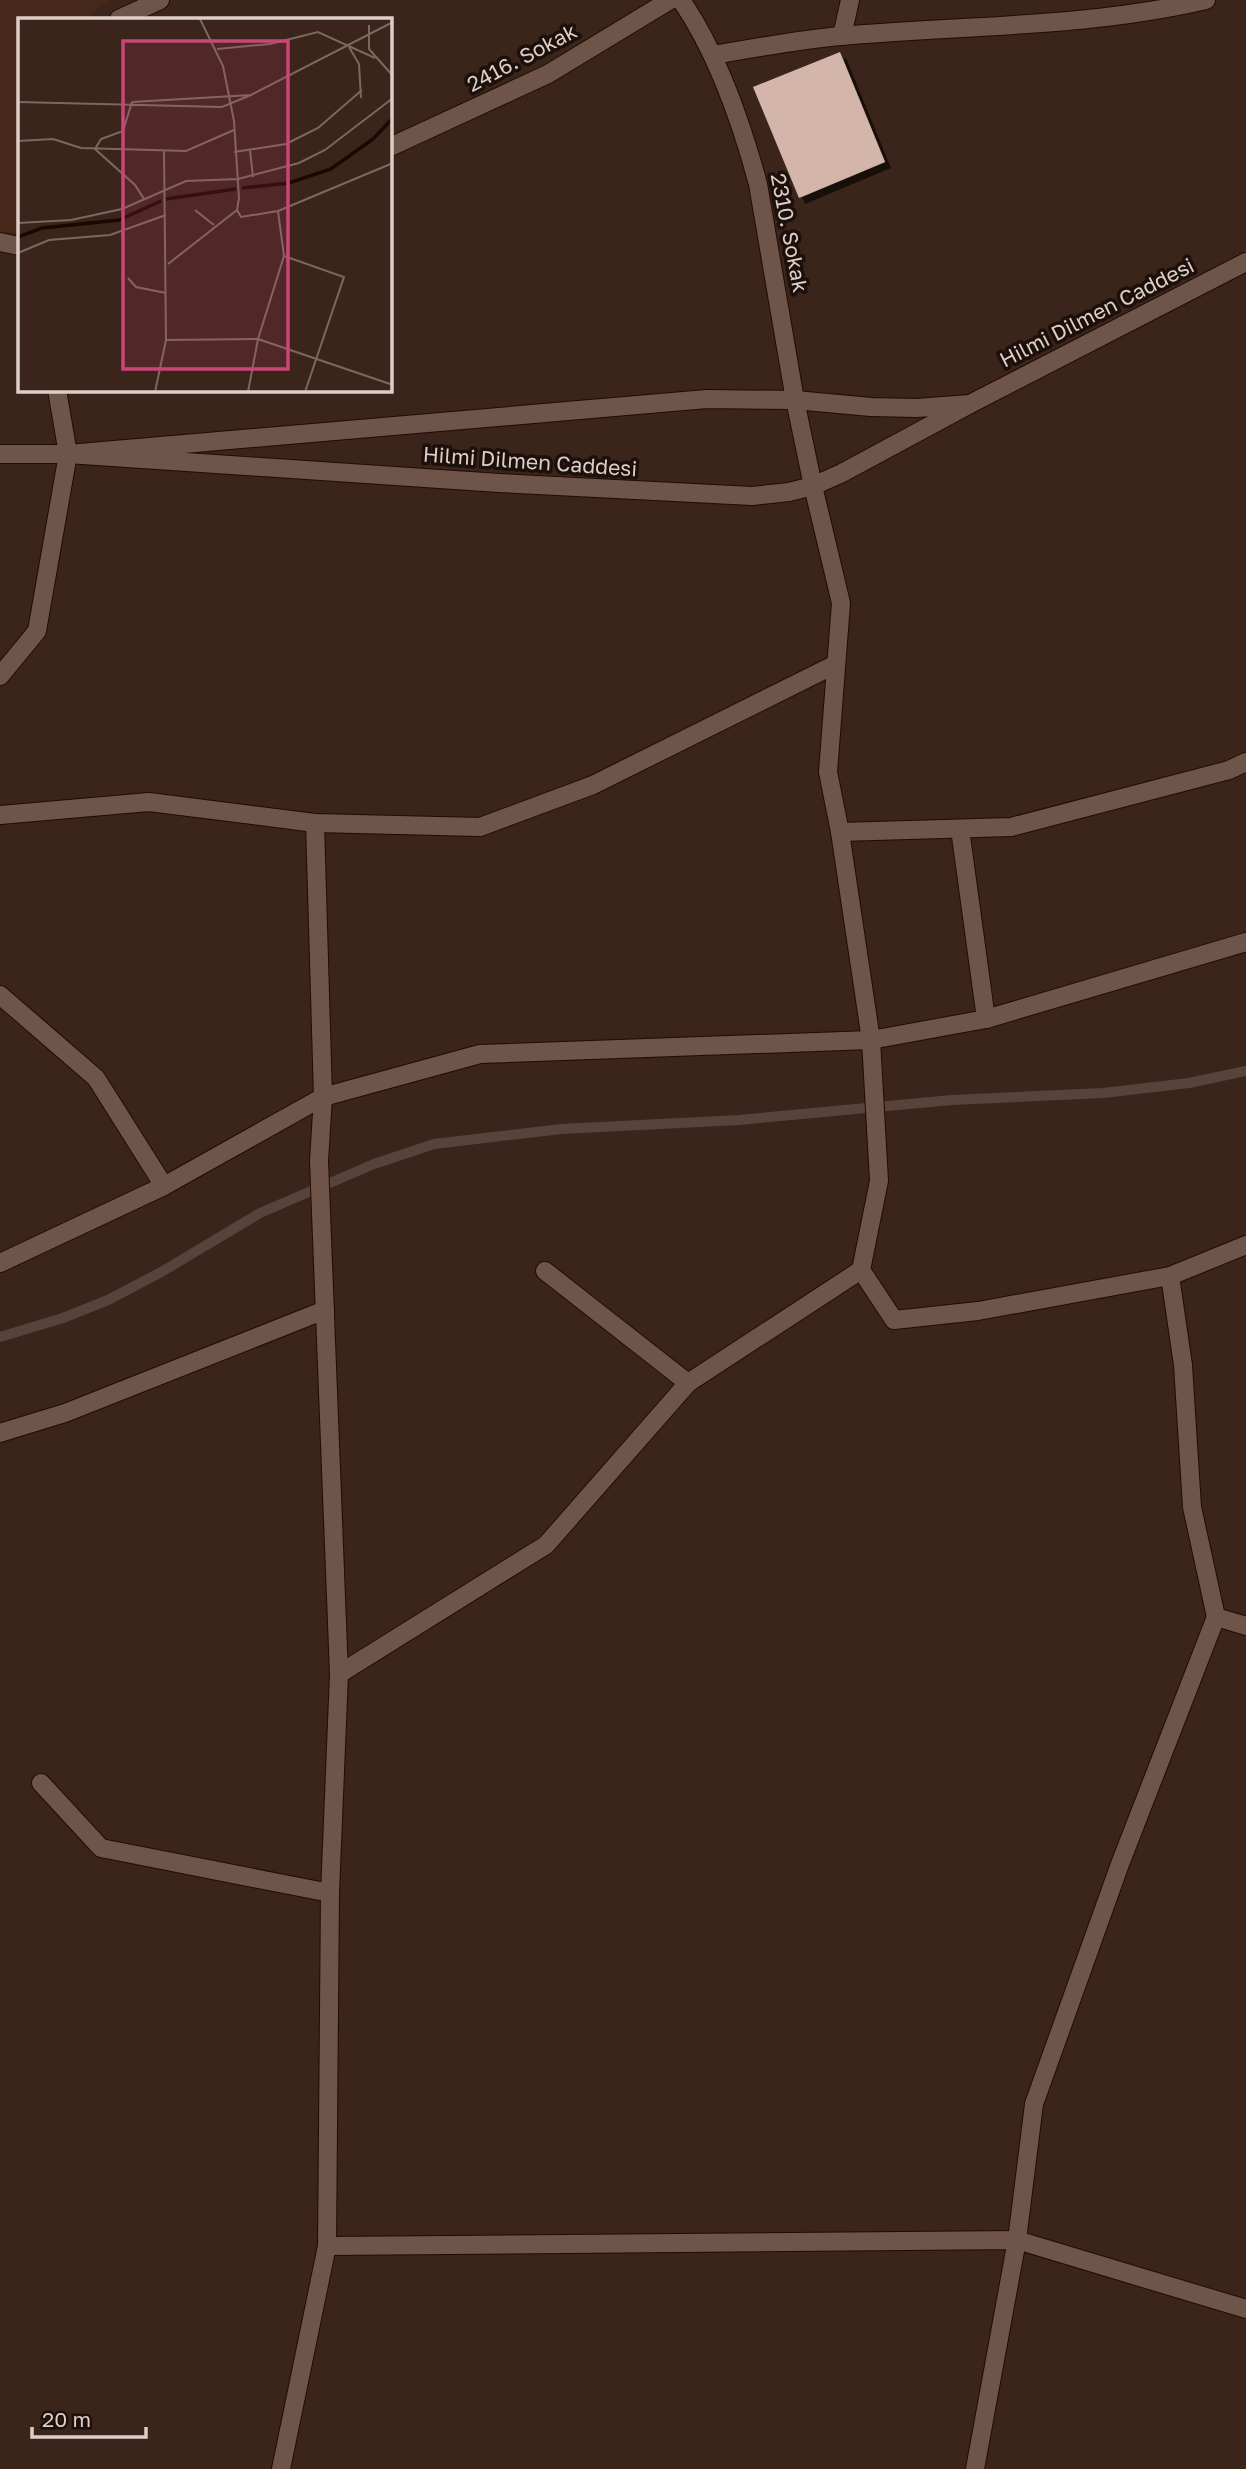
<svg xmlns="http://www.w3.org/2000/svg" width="1246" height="2469" font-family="'Golos Text',sans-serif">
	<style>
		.built { fill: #46281b }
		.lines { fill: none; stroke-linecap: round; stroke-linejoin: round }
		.stream { stroke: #58433c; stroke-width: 10 }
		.building { fill: #d4b5a9; filter: url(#shadow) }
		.minor-casing { stroke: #210c04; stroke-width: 20 }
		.minor { stroke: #6f5449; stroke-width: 18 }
		.labels { text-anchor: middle; stroke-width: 7; stroke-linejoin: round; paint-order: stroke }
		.street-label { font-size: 21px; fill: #decec7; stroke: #1b100c }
		.inset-river { fill: none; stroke: #1e0701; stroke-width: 3.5 }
		.inset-road { fill: none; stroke: #7c685f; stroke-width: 2 }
		.view { fill: #c94676; fill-opacity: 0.15; stroke: #c94676; stroke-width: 3.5 }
		.inset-edge { fill: none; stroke: #decec7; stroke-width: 3.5 }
	</style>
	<defs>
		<filter id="shadow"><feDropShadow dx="6" dy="6" stdDeviation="0" flood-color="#0009"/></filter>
	</defs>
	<rect width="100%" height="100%" fill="#3b241a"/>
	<polygon class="built" points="0,0 111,0 85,19 19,19 19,233 0,232"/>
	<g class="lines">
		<polyline class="stream" points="0,1337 63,1318 108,1300 163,1271 260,1213 374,1164 434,1144 561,1129 739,1120 952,1100 1103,1093 1189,1083 1246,1071"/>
	</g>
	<polygon class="building" points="840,52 885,162 799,198 753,87"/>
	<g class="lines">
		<g class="minor-casing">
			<g id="minor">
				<path d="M681,0C718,54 741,121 758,184L795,400L813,486L841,603L828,772L840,832L871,1040L879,1181L861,1270L894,1320L978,1311L1170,1276L1183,1365L1192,1507L1216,1617L1246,1626"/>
				<polyline points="119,19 160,0"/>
				<polyline points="842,36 850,0"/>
				<path d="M713,55C755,48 797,40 840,36C962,25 1086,28 1206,0"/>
				<polyline points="390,147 548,74 670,0"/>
				<polyline points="0,242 19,246"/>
				<polyline points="970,404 1246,262"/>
				<polyline points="0,454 68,454 499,483 752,496 789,492 813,486 842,473 970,404 917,408 871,407 795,400 707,399 68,454"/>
				<polyline points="0,676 37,631 68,454 57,390"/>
				<polyline points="0,815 149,802 315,823 480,827 593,785 836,664"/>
				<polyline points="960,829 986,1019"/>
				<polyline points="840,832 1011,827 1229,770 1246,762"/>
				<polyline points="0,995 96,1078 164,1186"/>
				<polyline points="0,1263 164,1186 323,1097 480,1054 871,1040 986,1019 1246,942"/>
				<polyline points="545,1271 688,1383"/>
				<polyline points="1170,1276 1246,1245"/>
				<polyline points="0,1433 65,1413 325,1310"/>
				<polyline points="1216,1617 1120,1864 1034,2104 1017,2240 1246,2309"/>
				<polyline points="339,1674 546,1545 688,1383 861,1270"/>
				<polyline points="41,1783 101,1848 330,1893"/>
				<polyline points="327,2246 1017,2240 975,2469"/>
				<polyline points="281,2469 327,2246 330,1893 339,1674 319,1161 323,1097 315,823"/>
			</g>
		</g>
		<use href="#minor" class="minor"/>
	</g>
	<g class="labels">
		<g class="street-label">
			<text transform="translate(522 58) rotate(-28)" y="7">2416. Sokak</text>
			<text transform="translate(789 233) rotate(79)" y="7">2310. Sokak</text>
			<text transform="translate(1097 313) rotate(-27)" y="7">Hilmi Dilmen Caddesi</text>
			<text transform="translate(530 462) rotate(4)" y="7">Hilmi Dilmen Caddesi</text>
		</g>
	</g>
	<g transform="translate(18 18)">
		<rect width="374" height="374" fill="#3b241a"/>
		<path class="inset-river" d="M224,170L271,165L313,151L355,121L375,100M148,181L218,171M0,219L24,210L101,202L143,183"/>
		<path class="inset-road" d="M351,7V31L375,58M331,29L341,46L343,80M199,31L252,26L300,14L357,40M233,77L375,4M0,84L204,89L233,77L114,84M114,84L105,113L83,121L77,131L117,167L126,181M0,123L35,121L63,130L168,133L216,112M232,133L235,159M216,134L268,126L300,110L344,72M177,192L196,207M219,192L223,199L260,193L266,238L326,259L287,374M260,193L375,145M0,205L53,202L104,191L168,163L220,161L281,145L307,132L375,80M0,235L31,222L92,217L148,197M266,238L240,321L375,367M150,246L219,192L221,180L216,103L205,48L182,1M110,260L118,269L148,275M148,322L240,321L230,374M137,374L148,322L146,133"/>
		<path class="view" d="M105,23H270V351H105Z"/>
		<rect width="374" height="374" class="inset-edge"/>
	</g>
	<path d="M32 2427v10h114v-10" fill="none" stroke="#decec7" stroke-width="3.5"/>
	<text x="42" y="2427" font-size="21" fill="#decec7" stroke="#1b100c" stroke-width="5" paint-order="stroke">20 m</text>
</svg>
